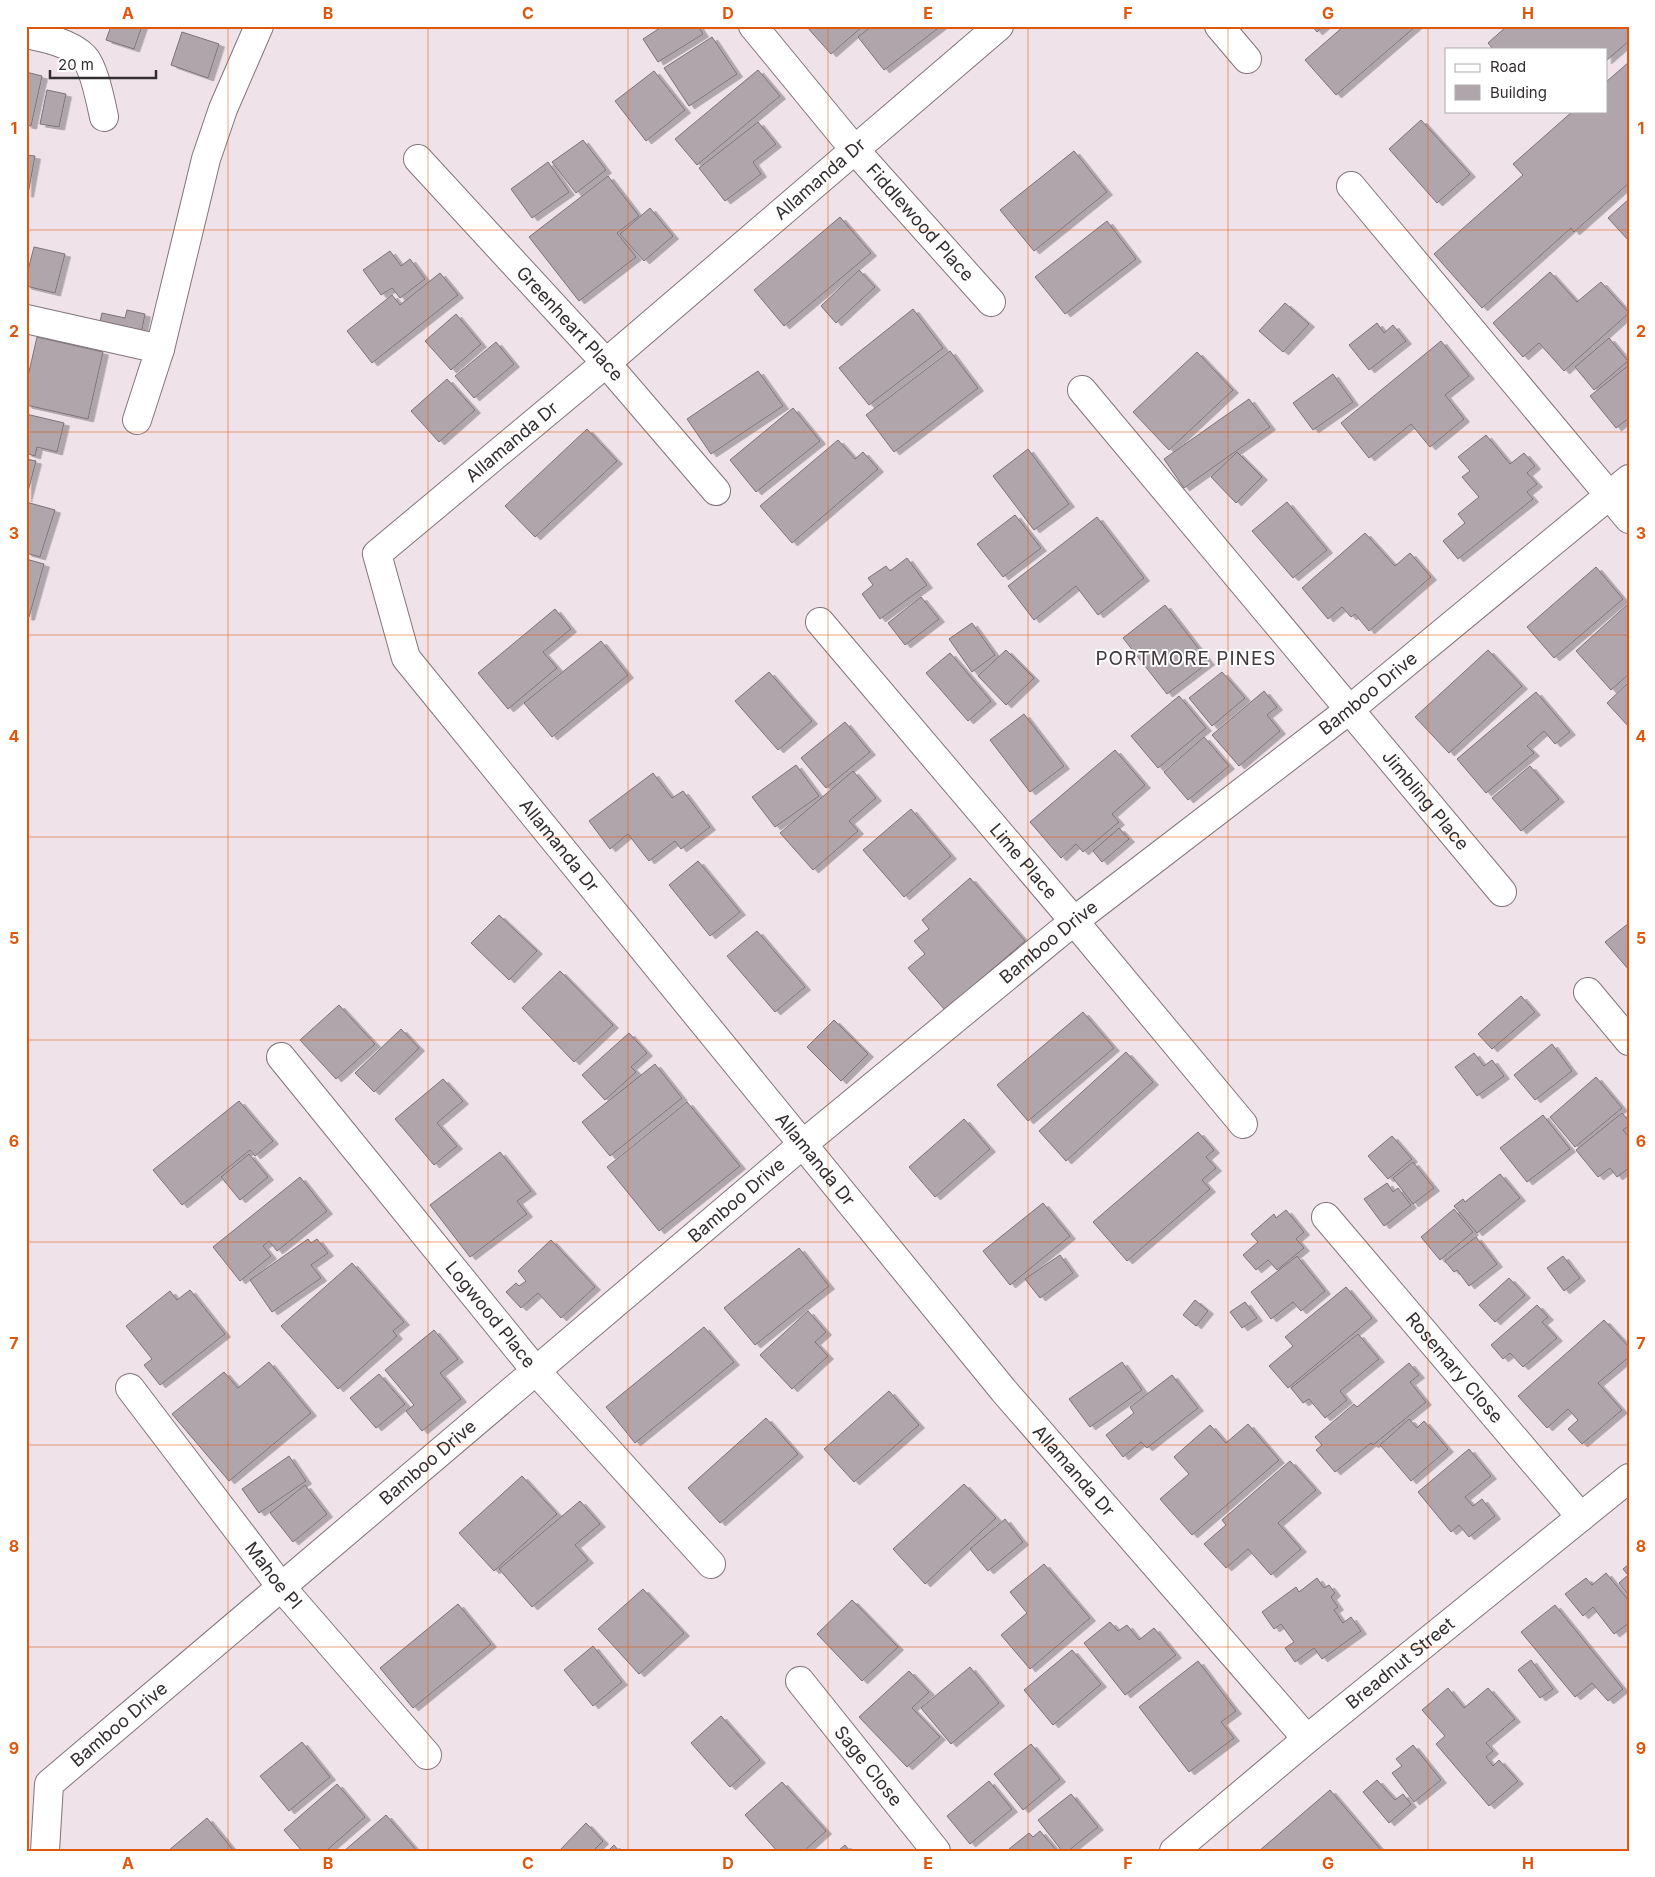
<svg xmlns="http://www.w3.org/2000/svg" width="1655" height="1877" font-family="Inter,sans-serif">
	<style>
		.building { fill: #b1a5ac; stroke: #7d7279; filter: url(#shadow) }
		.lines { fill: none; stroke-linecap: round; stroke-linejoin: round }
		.street-casing { stroke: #80757b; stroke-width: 30 }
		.street { stroke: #fff; stroke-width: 28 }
		.grid { fill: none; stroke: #df570e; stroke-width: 1; stroke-opacity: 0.55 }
		.labels { text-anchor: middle; stroke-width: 4; stroke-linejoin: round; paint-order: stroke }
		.street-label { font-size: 18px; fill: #332e31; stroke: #fff }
		.neighbourhood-label { font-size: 19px; letter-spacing: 1px; fill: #41373d; stroke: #fff }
		.neatline { fill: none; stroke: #df570e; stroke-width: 2 }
		.grid-label { font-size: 16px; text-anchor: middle; font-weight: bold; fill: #df570e }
	</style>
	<defs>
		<filter id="shadow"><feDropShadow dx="5.5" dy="3" stdDeviation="0" flood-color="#0004"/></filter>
	</defs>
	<rect width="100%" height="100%" fill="#efe2e9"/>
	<g class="building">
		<polygon points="111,26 142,26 134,49 106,40"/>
		<polygon points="663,26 698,26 703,34 658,62 643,39"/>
		<polygon points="806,26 863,26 831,54"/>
		<polygon points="872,26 941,26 884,70 858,37"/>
		<polygon points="1312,26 1324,26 1317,32"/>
		<polygon points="1344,26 1416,26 1336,95 1305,60"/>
		<polygon points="1507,26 1624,26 1629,31 1629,41 1606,61 1606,49 1493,49 1488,43"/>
		<polygon points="182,32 219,44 208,78 171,65"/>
		<polygon points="712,37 737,74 689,106 664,68"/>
		<polygon points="1629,62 1629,183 1574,232 1571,228 1482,308 1434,254 1523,175 1513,164 1573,111 1606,111 1606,82"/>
		<polygon points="758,70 780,96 697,165 675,139"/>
		<polygon points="654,71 685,110 646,141 615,101"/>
		<polygon points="26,72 42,76 31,126 26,125"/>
		<polygon points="47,90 66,94 59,127 40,124"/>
		<polygon points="1421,120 1470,174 1437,203 1389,149"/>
		<polygon points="758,122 776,144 753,162 761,174 725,201 699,168"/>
		<polygon points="583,140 606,170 576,193 552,162"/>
		<polygon points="1074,151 1107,192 1034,251 1000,210"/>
		<polygon points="26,155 35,156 28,194 26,194"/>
		<polygon points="548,162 569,192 532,218 511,189"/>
		<polygon points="608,176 639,216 617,233 636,257 579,301 529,237"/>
		<polygon points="1629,199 1629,241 1608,218"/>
		<polygon points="650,208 673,236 644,261 620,234"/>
		<polygon points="840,217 871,253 784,326 754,290"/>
		<polygon points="1107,221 1136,259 1065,314 1035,277"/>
		<polygon points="34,247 65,254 55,293 26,286 26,278"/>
		<polygon points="390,251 401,266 410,259 425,279 400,298 392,288 381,295 363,270"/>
		<polygon points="859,270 875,287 836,323 821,306"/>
		<polygon points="1550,272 1577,302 1601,282 1629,313 1564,371 1539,343 1523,357 1493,323"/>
		<polygon points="440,273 458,295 372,363 347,331 392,295 400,305"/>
		<polygon points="1285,303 1309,324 1283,352 1259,331"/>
		<polygon points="913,309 943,348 869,405 839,368"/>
		<polygon points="127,310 145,314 140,340 98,331 102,313 125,318"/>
		<polygon points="456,314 481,344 451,370 425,341"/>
		<polygon points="1377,323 1384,333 1393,325 1406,341 1369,370 1349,345"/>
		<polygon points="37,337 103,352 88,419 26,405 26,385"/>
		<polygon points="1609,338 1628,361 1594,390 1575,367"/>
		<polygon points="1441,341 1469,376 1445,395 1464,419 1430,447 1411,424 1369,458 1341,423"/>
		<polygon points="496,342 514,364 474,398 455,376"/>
		<polygon points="950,351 978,388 894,452 866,415"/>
		<polygon points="1197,352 1233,390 1169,450 1133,412"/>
		<polygon points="1629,365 1629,418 1616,428 1590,396"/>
		<polygon points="758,371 783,406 711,454 687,419"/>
		<polygon points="1333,374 1353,402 1313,430 1293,403"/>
		<polygon points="447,379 475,410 439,442 411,411"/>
		<polygon points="1249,399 1270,427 1184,488 1164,459"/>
		<polygon points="793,408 820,441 756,492 730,460"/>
		<polygon points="26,414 64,423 57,452 37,447 35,456 26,453"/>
		<polygon points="587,429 617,461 535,537 505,506"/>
		<polygon points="1486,435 1510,464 1524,453 1535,466 1527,473 1537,484 1527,492 1533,499 1458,559 1443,541 1465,523 1458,514 1479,497 1462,477 1470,471 1458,457"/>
		<polygon points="838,440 855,459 863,452 878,469 792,543 760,506"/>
		<polygon points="1028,449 1069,504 1034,530 993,476"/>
		<polygon points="1237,452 1262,477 1236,503 1211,477"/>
		<polygon points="26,459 36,461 26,499"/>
		<polygon points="26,502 55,510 40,557 26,553"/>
		<polygon points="1287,502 1327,550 1293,578 1252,531"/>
		<polygon points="1015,515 1041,548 1003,577 977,544"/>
		<polygon points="1097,517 1144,578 1098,615 1076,586 1034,620 1008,586"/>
		<polygon points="1365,533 1395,566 1410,553 1431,577 1369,631 1355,614 1351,617 1342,607 1328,619 1302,588"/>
		<polygon points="907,558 927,585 880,619 862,594 873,585 868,578 886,566 890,571"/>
		<polygon points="26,559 44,564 29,617 26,617"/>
		<polygon points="1596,567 1623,599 1554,658 1527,627"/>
		<polygon points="921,597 939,619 905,645 888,623"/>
		<polygon points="1629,603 1629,674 1611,690 1576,651"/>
		<polygon points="1165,605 1209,662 1167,694 1123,638"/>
		<polygon points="555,609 571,629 543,652 557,668 508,709 478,673"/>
		<polygon points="972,623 995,655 972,672 949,639"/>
		<polygon points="601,641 628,675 552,737 524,703"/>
		<polygon points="1006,650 1034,678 1006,705 978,676"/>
		<polygon points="1488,650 1522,686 1449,753 1415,717"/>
		<polygon points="950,653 991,701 968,721 926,673"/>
		<polygon points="769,672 812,721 778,750 735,701"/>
		<polygon points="1222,672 1245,698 1212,726 1189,698"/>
		<polygon points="1629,682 1629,727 1607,703"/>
		<polygon points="1264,691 1277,707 1267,715 1280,731 1239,766 1212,735"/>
		<polygon points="1536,692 1570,732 1555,744 1544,731 1527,746 1534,753 1486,793 1457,759"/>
		<polygon points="1179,696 1206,728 1158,768 1131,736"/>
		<polygon points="1024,714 1064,766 1030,792 990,740"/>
		<polygon points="845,722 870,752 826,788 801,758"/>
		<polygon points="1204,737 1229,766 1188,800 1164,772"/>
		<polygon points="1115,750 1145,785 1112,814 1119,822 1083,852 1076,844 1061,858 1030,822"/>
		<polygon points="796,765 819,796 775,827 752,797"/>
		<polygon points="1530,766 1559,799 1521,831 1492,798"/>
		<polygon points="853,771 876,798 849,821 858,831 813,870 780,833"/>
		<polygon points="653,773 672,798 683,791 710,827 681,849 675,841 649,861 628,834 610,849 589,821"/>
		<polygon points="911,809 951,856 904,897 863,850"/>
		<polygon points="1119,828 1129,839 1102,862 1093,851"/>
		<polygon points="698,861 740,912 710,936 669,885"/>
		<polygon points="970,878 1025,941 945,1010 908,968 925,954 914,941 929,929 922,920"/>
		<polygon points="499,915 537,951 509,980 471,943"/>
		<polygon points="1629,923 1629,970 1605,942"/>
		<polygon points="757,931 805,987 775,1012 727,956"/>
		<polygon points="560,971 613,1025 574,1062 522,1008"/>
		<polygon points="1521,996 1535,1012 1492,1049 1478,1034"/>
		<polygon points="339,1005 375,1044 336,1079 300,1040"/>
		<polygon points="1083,1012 1114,1048 1028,1121 997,1085"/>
		<polygon points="834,1020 868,1054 841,1081 807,1047"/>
		<polygon points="401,1029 419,1048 374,1092 355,1073"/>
		<polygon points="629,1033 647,1053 631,1067 636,1072 605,1100 582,1075"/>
		<polygon points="1552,1044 1572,1071 1535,1100 1514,1075"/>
		<polygon points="1126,1052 1153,1082 1066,1161 1039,1131"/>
		<polygon points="1474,1053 1484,1066 1492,1060 1504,1076 1477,1096 1455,1067"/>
		<polygon points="655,1064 682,1098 610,1156 582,1122"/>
		<polygon points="1596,1077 1622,1108 1575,1147 1550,1117"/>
		<polygon points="443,1079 463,1101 437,1123 457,1146 434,1165 395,1119"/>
		<polygon points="239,1101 273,1141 255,1156 250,1150 182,1205 153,1170"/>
		<polygon points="687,1102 740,1166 659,1231 607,1167"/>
		<polygon points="1622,1113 1629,1121 1629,1126 1623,1130 1629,1137 1629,1168 1617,1177 1610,1168 1598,1177 1576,1150"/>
		<polygon points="1543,1115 1570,1149 1527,1182 1500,1148"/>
		<polygon points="964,1119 990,1149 935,1197 909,1167"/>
		<polygon points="1198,1132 1214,1150 1206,1157 1216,1168 1202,1180 1210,1189 1127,1261 1093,1222"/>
		<polygon points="1392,1136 1412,1159 1388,1179 1368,1156"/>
		<polygon points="500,1152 531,1191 517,1201 527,1214 470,1257 430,1205"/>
		<polygon points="249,1154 268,1177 240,1200 221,1177"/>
		<polygon points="1413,1162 1434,1188 1413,1204 1393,1178"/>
		<polygon points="1500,1174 1520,1198 1477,1233 1454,1206 1463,1199 1465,1202"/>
		<polygon points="300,1177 327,1211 277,1251 269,1241 263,1246 271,1256 240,1281 213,1247"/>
		<polygon points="1387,1183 1393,1192 1398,1188 1411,1205 1384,1226 1364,1199"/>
		<polygon points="1043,1203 1070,1236 1010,1285 983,1251"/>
		<polygon points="1454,1209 1473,1232 1440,1260 1421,1237"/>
		<polygon points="1286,1210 1304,1232 1296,1239 1304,1248 1277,1270 1268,1260 1256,1270 1243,1255 1258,1242 1251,1234 1274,1214 1276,1218"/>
		<polygon points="1476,1237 1497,1264 1469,1286 1457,1270 1454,1272 1445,1261"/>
		<polygon points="308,1239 311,1243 317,1239 328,1253 311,1265 321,1278 272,1312 250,1280"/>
		<polygon points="551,1240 595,1287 561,1318 538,1293 521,1308 506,1292 516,1283 519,1286 526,1281 518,1271"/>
		<polygon points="799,1248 829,1286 755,1345 724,1308"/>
		<polygon points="1060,1255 1073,1273 1040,1298 1025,1279"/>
		<polygon points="1297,1256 1325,1291 1301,1311 1293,1302 1271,1319 1251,1292"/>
		<polygon points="1563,1256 1580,1278 1564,1291 1547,1268"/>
		<polygon points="352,1263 404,1322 393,1331 397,1336 338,1389 281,1326"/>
		<polygon points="1509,1278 1525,1295 1495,1322 1479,1305"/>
		<polygon points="1346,1287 1372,1318 1288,1388 1269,1366 1293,1346 1285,1337"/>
		<polygon points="190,1290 225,1334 160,1385 144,1365 152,1359 126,1326 170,1291 177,1300"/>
		<polygon points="1195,1300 1208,1311 1196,1326 1183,1315"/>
		<polygon points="1245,1302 1257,1318 1242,1328 1230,1312"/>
		<polygon points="1537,1305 1548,1317 1542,1322 1557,1338 1523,1367 1510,1353 1503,1359 1491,1345"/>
		<polygon points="808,1311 826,1332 815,1342 828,1356 792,1389 760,1355"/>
		<polygon points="1604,1320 1629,1347 1629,1357 1598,1383 1622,1410 1582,1444 1568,1429 1578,1420 1568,1409 1547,1428 1518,1396"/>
		<polygon points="704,1327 734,1362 635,1443 606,1407"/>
		<polygon points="434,1330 458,1359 440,1373 461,1399 422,1431 406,1411 414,1405 385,1370"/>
		<polygon points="1358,1334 1379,1359 1340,1391 1347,1400 1325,1418 1309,1399 1303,1403 1291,1388"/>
		<polygon points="269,1362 311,1413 229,1481 172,1414 224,1372 238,1388"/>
		<polygon points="1122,1362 1142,1390 1090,1427 1069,1399"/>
		<polygon points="1409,1363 1419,1375 1410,1382 1426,1402 1373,1445 1371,1443 1335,1472 1316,1450 1322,1445 1315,1437 1354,1404 1357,1407"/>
		<polygon points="379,1374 405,1404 376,1428 350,1398"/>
		<polygon points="1172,1375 1198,1408 1147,1448 1141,1442 1123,1457 1106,1435 1134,1413 1130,1407"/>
		<polygon points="889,1391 919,1425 854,1482 824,1449"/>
		<polygon points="766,1418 798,1454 720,1523 688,1488"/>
		<polygon points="1409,1419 1417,1428 1424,1421 1448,1449 1411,1481 1380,1445"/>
		<polygon points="1248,1424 1279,1460 1192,1535 1160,1499 1189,1474 1174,1457 1210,1425 1226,1443"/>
		<polygon points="1469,1449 1491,1476 1465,1497 1473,1506 1482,1499 1495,1516 1469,1537 1459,1525 1451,1532 1418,1492"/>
		<polygon points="289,1456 306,1481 259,1513 242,1489"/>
		<polygon points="1290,1461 1316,1490 1278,1523 1301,1549 1271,1575 1248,1549 1226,1568 1204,1544 1226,1525 1222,1520"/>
		<polygon points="522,1476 557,1514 494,1571 459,1533"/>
		<polygon points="964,1484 996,1518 925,1584 893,1549"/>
		<polygon points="305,1485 327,1514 293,1542 270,1513"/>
		<polygon points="580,1501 600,1524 575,1545 588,1560 532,1607 499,1569"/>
		<polygon points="1005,1519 1023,1542 988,1571 970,1549"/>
		<polygon points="1044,1564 1090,1618 1030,1669 1001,1635 1027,1613 1010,1592"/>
		<polygon points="1629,1564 1629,1596 1619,1583 1628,1575 1623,1569"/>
		<polygon points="1606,1573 1629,1601 1629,1623 1614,1634 1593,1607 1583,1616 1565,1594 1586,1578 1592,1585"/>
		<polygon points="1317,1578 1324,1588 1329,1585 1335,1593 1331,1597 1338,1607 1334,1610 1343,1623 1351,1617 1361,1631 1322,1659 1314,1648 1295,1662 1285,1648 1294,1642 1281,1624 1274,1629 1262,1612 1296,1587 1299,1592"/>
		<polygon points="643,1589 684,1633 639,1674 598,1629"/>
		<polygon points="852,1600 898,1647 862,1681 817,1634"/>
		<polygon points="458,1604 491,1644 413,1708 380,1668"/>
		<polygon points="1555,1605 1623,1689 1608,1701 1592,1683 1575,1697 1521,1632"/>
		<polygon points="1110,1622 1118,1631 1127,1625 1139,1640 1154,1628 1176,1655 1125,1695 1084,1643"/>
		<polygon points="593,1646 622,1682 593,1706 564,1670"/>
		<polygon points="1072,1650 1101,1684 1053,1725 1024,1690"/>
		<polygon points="1531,1660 1553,1689 1540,1698 1518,1670"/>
		<polygon points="1198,1661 1236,1711 1221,1722 1234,1738 1189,1772 1139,1707"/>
		<polygon points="970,1667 999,1703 951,1744 921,1708"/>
		<polygon points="909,1671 929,1692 912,1708 940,1737 907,1767 859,1717"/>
		<polygon points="1448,1688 1464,1708 1488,1688 1515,1719 1486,1743 1493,1751 1486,1757 1493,1766 1499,1760 1518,1781 1489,1806 1436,1744 1445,1736 1422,1710"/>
		<polygon points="721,1716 760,1760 730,1787 691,1743"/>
		<polygon points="302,1742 330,1777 289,1811 260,1776"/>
		<polygon points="1031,1744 1060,1779 1023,1810 994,1774"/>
		<polygon points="1413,1745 1441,1780 1414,1802 1392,1773 1402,1766 1396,1759"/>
		<polygon points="1377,1780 1395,1800 1403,1794 1411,1804 1389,1823 1363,1792"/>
		<polygon points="989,1781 1012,1809 970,1844 947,1816"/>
		<polygon points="782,1782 826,1831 804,1851 777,1851 745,1815"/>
		<polygon points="337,1784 365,1817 326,1851 302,1851 284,1830"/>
		<polygon points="1330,1790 1382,1851 1259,1851"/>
		<polygon points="1071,1794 1098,1827 1068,1851 1062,1851 1038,1820"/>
		<polygon points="386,1815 417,1851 344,1851"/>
		<polygon points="207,1818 234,1851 168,1851"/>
		<polygon points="586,1823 603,1841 593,1851 559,1851"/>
		<polygon points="1040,1831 1057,1851 1010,1851 1009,1849 1029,1833 1033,1837"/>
		<polygon points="614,1845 619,1851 608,1851"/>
		<polygon points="845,1845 850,1851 838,1851"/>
	</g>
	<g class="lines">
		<g class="street-casing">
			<g id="street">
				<path id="s1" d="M753,26L854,149L991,302"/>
				<path id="s2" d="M999,26L606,363L377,554L406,658L1004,1391L1307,1739"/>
				<polyline points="1219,26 1247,59"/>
				<path d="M26,34C46,38 70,43 84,57C94,67 101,103 104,117"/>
				<path id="s3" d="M418,159L606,363L716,491"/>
				<polyline points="1351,186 1629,519"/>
				<polyline points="26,319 160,349"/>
				<path id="s4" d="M1082,390L1502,892"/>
				<polyline points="137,420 160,349 206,159 223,109 259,26"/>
				<path id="s5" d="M820,622L1074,921L1243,1124"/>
				<polyline points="1588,992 1629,1041"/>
				<path id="s6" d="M281,1057L536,1371L711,1564"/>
				<path id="s7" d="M1326,1217L1581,1517"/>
				<path id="s8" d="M130,1388L282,1588L427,1755"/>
				<path id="s9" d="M800,1681L936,1851"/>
				<path id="s10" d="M45,1851L49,1784L803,1144L1074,921L1349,710L1629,479"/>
				<path id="s11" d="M1174,1851L1307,1739L1629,1478"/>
			</g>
		</g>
		<use href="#street" class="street"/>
	</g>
	<path class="grid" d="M228,26V1851M428,26V1851M628,26V1851M828,26V1851M1028,26V1851M1228,26V1851M1428,26V1851M26,230H1629M26,432H1629M26,635H1629M26,837H1629M26,1040H1629M26,1242H1629M26,1445H1629M26,1647H1629"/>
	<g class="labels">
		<g class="street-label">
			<text transform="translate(820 179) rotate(-41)" y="6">Allamanda Dr</text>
			<text dy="6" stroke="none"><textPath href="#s1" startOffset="258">Fiddlewood Place</textPath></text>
			<text dy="6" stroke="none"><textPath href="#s3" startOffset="224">Greenheart Place</textPath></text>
			<text transform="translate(512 442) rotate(-40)" y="6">Allamanda Dr</text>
			<text dy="6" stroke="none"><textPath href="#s10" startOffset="1779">Bamboo Drive</textPath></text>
			<text dy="6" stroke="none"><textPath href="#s4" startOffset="535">Jimbling Place</textPath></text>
			<text dy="6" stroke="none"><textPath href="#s2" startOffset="1166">Allamanda Dr</textPath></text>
			<text dy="6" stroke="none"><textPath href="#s5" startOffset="314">Lime Place</textPath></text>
			<text dy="6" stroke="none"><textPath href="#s10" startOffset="1374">Bamboo Drive</textPath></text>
			<text dy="6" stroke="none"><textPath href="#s2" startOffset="1571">Allamanda Dr</textPath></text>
			<text dy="6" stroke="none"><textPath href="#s10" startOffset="969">Bamboo Drive</textPath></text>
			<text dy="6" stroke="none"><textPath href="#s6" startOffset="332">Logwood Place</textPath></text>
			<text dy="6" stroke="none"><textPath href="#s7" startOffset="198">Rosemary Close</textPath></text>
			<text dy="6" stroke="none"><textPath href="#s10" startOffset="564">Bamboo Drive</textPath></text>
			<text dy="6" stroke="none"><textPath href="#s2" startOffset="1976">Allamanda Dr</textPath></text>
			<text dy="6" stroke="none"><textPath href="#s8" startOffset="236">Mahoe Pl</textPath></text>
			<text dy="6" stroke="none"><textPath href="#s11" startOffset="294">Breadnut Street</textPath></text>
			<text dy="6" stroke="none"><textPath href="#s10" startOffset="159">Bamboo Drive</textPath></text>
			<text dy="6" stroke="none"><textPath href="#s9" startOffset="109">Sage Close</textPath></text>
		</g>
		<g class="neighbourhood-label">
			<text x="1186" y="665">PORTMORE PINES</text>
		</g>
	</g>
	<rect width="1655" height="1877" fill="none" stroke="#ffffff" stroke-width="55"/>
	<rect x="1445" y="48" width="162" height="65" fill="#ffffff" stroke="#adabad"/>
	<rect x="1455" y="64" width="25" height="8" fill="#ffffff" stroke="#adabad"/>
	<text x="1490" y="72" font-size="15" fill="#332e31">Road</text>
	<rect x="1455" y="85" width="25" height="15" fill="#b1a5ac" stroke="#adabad"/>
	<text x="1490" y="98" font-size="15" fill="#332e31">Building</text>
	<path d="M50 70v8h106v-8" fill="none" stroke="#332e31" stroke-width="2.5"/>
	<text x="58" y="70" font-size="15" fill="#332e31" stroke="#ffffff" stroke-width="4" paint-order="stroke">20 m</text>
	<rect x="28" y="28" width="1600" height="1822" class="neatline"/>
	<g class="grid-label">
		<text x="128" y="19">A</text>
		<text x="328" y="19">B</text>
		<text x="528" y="19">C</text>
		<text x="728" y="19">D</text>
		<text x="928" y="19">E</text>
		<text x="1128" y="19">F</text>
		<text x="1328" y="19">G</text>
		<text x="1528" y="19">H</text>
		<text x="14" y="134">1</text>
		<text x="1641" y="134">1</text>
		<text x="14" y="337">2</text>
		<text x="1641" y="337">2</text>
		<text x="14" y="539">3</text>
		<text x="1641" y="539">3</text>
		<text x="14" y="742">4</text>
		<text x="1641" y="742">4</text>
		<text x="14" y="944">5</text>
		<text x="1641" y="944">5</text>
		<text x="14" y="1147">6</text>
		<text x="1641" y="1147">6</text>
		<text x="14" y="1349">7</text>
		<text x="1641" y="1349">7</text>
		<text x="14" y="1552">8</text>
		<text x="1641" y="1552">8</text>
		<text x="14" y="1754">9</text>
		<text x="1641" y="1754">9</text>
		<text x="128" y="1869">A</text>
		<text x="328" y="1869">B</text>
		<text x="528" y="1869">C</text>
		<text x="728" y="1869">D</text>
		<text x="928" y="1869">E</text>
		<text x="1128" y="1869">F</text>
		<text x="1328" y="1869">G</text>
		<text x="1528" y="1869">H</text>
	</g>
</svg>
